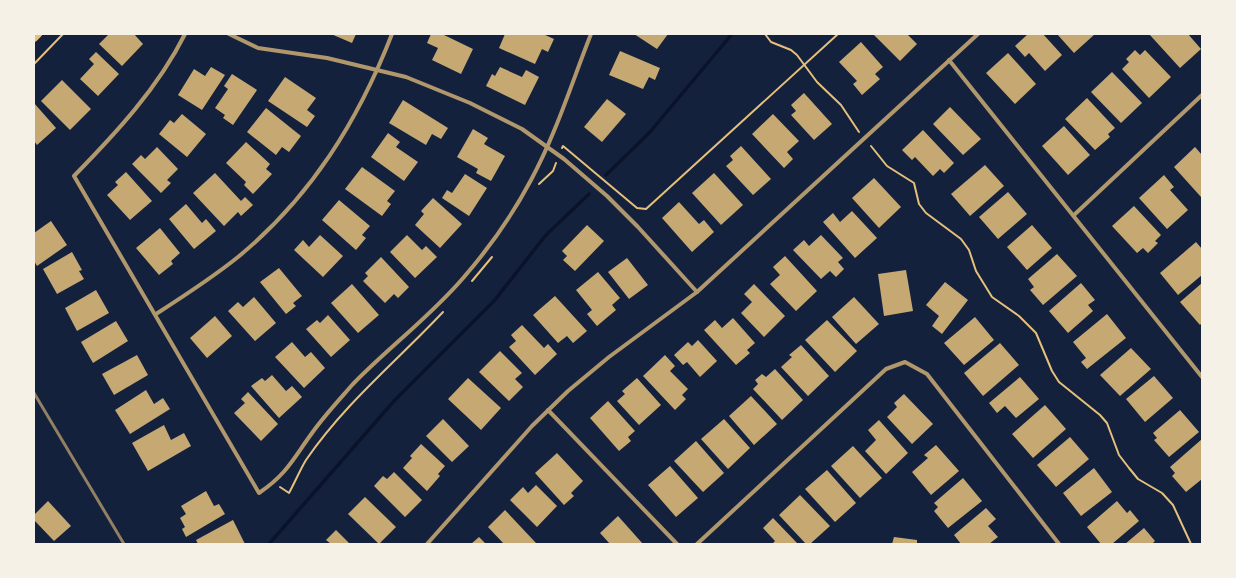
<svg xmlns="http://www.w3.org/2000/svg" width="1236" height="578" font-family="'Sofia Sans Condensed',sans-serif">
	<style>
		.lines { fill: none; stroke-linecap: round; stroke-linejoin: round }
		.stream { stroke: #0b132b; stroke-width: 3.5 }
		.building { fill: #c6a872 }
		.path { stroke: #e5c07b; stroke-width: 2 }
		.minor { stroke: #b1986c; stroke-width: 4 }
		.secondary { stroke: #e5c07b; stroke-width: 8 }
		.rail { stroke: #918062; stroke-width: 3 }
	</style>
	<rect width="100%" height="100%" fill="#14213d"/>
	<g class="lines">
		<g class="stream">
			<polyline points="606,175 650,132 732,34"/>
			<polyline points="269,544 394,401 494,301 546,235 589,194"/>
		</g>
	</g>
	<g class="building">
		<polygon points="109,34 134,34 143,44 122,66 99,44"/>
		<polygon points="331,34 356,34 352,43"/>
		<polygon points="431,34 442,34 473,49 461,74 432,60 438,48 427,43"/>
		<polygon points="505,34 543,34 554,39 548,52 542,49 535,64 499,48"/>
		<polygon points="634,34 668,34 657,49"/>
		<polygon points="873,34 907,34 917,44 900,61"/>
		<polygon points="1028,34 1043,34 1062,55 1045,71 1029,53 1025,57 1015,46"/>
		<polygon points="1057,34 1095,34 1074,53"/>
		<polygon points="1149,34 1188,34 1201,49 1180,68"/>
		<polygon points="861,42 883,67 875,74 880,79 862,95 853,84 857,81 839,62"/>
		<polygon points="1135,50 1140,55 1145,50 1171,77 1149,98 1122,69 1129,62 1126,59"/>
		<polygon points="620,51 660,68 655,80 649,77 643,89 609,75"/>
		<polygon points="96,52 119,74 98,96 80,79 94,64 89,59"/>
		<polygon points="1008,53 1036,84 1015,104 986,73"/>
		<polygon points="211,67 225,75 202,110 178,95 194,69 205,76"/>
		<polygon points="500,67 522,77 526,70 539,77 525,105 486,86 492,74 495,76"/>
		<polygon points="1112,72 1142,103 1121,123 1091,92"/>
		<polygon points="232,74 257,90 233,125 223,118 225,115 215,108 228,89 224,86"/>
		<polygon points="285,77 316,98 307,110 315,116 307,127 268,101"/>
		<polygon points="62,80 91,109 70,130 41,101"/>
		<polygon points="804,93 832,124 814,140 791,115 796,111 791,105"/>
		<polygon points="1087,98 1115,128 1108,134 1110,137 1095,150 1065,119"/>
		<polygon points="607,99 626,114 602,142 584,127"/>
		<polygon points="403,100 448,128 441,139 432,134 426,145 389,123"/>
		<polygon points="34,103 56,128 37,145 34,141"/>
		<polygon points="950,107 981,139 963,155 933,124"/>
		<polygon points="266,108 301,136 289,152 282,147 276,155 247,132"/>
		<polygon points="182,114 206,134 187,157 159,134 170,120 174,123"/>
		<polygon points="773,114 799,141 787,152 793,159 784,168 752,134"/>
		<polygon points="1064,126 1090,155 1068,175 1042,146"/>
		<polygon points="473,129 488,138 484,144 505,156 491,181 476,173 478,169 457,157"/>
		<polygon points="923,130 954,163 944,173 940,169 933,176 915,157 912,160 902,150"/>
		<polygon points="388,133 400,142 396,147 418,162 404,181 371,157"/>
		<polygon points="246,142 270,164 266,169 272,174 253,194 244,185 246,182 226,163"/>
		<polygon points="741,146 771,179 753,195 726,166 733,160 730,156"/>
		<polygon points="157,147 178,169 167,180 171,183 161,193 132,164 141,155 145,159"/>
		<polygon points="1195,147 1202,155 1201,197 1174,167"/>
		<polygon points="985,165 1004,186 970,216 951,194"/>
		<polygon points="362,167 395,191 387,201 391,204 382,216 345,189"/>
		<polygon points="126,172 152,201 130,220 107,195 118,185 115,182"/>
		<polygon points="215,173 241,201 245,197 253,205 241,216 238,212 224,226 193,193"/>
		<polygon points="714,173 743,205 721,225 692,193"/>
		<polygon points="465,174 487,188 469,216 442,198 447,190 452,193"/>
		<polygon points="1164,175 1174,187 1170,190 1188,210 1167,229 1139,198"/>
		<polygon points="874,178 901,207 879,228 852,198"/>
		<polygon points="1008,192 1027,214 998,239 979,217"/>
		<polygon points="433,198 462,224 440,248 415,225 424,214 421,211"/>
		<polygon points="339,200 370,226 362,235 366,238 356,250 322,220"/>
		<polygon points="679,202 699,224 704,220 714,232 692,252 662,218"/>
		<polygon points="186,204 202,223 206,219 216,231 194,249 169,219"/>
		<polygon points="1134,206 1161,235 1155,241 1158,243 1148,253 1143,248 1137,253 1112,226"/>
		<polygon points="852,211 877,238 855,258 823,222 833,213 840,222"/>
		<polygon points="51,221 67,245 37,266 34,261 34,233"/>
		<polygon points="587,225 604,241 575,271 563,260 567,256 562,251"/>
		<polygon points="1032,225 1052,248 1027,270 1007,247"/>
		<polygon points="160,228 180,253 171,261 173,264 159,275 136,248"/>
		<polygon points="320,235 343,256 323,277 294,250 303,240 309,247"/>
		<polygon points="407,235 422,250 426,246 437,257 415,278 390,252"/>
		<polygon points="821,235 843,258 838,262 844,269 836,277 830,271 821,279 793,250 804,240 809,246"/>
		<polygon points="1196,242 1202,249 1202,275 1178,295 1160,273"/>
		<polygon points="72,252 82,270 79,271 84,279 57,294 43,269"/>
		<polygon points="1057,254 1077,276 1043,305 1030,290 1034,287 1028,279"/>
		<polygon points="785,256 817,291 796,311 770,284 780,275 773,267"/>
		<polygon points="381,257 409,287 398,298 394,294 385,303 363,281 368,276 365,273"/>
		<polygon points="627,258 648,285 629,299 608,272"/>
		<polygon points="279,268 302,296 293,303 296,306 286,314 260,282"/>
		<polygon points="906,270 913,311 884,316 878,274"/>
		<polygon points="598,272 620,298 612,305 616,310 597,326 587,314 592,310 576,290"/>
		<polygon points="945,282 968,300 942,334 932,326 939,316 926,305"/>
		<polygon points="1081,283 1095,300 1088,305 1093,311 1068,333 1049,311"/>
		<polygon points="1202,283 1202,323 1200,325 1180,302"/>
		<polygon points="352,284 379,315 358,333 331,303"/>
		<polygon points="754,284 785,316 764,337 741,313 752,302 744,294"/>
		<polygon points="96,290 109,313 77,331 65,308"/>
		<polygon points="555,296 587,331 573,343 567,336 558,343 533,315"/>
		<polygon points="254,297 276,323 255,341 228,311 238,302 243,307"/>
		<polygon points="854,297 879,324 856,344 832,317"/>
		<polygon points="1107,314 1126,338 1087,369 1081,362 1086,358 1073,342"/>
		<polygon points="328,315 350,340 331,357 306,329 317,320 320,323"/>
		<polygon points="215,316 232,336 207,358 190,338"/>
		<polygon points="975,317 994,340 964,365 944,343"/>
		<polygon points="733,318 755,343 747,350 750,353 736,365 704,330 715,320 722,328"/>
		<polygon points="827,320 857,351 835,372 805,340"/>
		<polygon points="116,321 128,341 93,363 81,342"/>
		<polygon points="522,325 544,348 548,344 557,354 535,375 509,347 516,341 511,335"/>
		<polygon points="698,340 717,361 700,377 687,362 683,365 674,355 688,342 692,346"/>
		<polygon points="292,342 305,357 311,352 325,368 304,388 275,357"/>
		<polygon points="1000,343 1019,365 983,396 964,373"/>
		<polygon points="801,345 829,376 808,396 781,367 792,357 789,355"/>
		<polygon points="1131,348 1151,369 1120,396 1100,375"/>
		<polygon points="500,351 522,373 515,379 523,387 509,401 479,372"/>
		<polygon points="137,355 148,375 114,395 102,374"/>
		<polygon points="665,355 675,366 670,371 688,389 682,395 686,399 675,410 643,376"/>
		<polygon points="775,369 803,400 782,420 753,389 758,384 755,380 762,374 766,377"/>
		<polygon points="272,375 286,391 292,386 302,397 279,418 251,386 262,378 265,381"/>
		<polygon points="1154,376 1173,398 1145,422 1126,399"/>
		<polygon points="1020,377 1039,399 1016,418 1005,406 997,413 989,403"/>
		<polygon points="468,378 501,408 481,430 448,399"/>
		<polygon points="637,378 661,405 639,425 617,401 625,394 622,391"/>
		<polygon points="146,390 154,404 163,398 170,409 130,434 115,410"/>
		<polygon points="248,392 278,424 261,441 234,413 245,403 241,399"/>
		<polygon points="904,394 933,424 912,444 887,417 897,407 894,403"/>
		<polygon points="751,396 777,424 754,445 729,416"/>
		<polygon points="608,401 635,431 628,437 631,441 619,451 590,418"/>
		<polygon points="1045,405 1066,429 1033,458 1012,434"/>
		<polygon points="1180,410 1199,432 1169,457 1154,440 1157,438 1153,433"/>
		<polygon points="443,419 469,446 452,462 426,436"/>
		<polygon points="724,419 750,448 728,469 701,439"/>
		<polygon points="879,420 908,453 886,474 865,451 876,440 868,430"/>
		<polygon points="164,425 171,440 184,433 191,446 148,471 132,443"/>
		<polygon points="1070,437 1089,459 1056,487 1037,465"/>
		<polygon points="1202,439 1202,479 1186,492 1172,476 1175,473 1170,467"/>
		<polygon points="696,441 724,473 703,492 674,461"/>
		<polygon points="421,444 445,466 438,474 440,476 427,491 403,468 412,458 410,456"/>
		<polygon points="936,445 959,471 931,495 912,472 928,458 924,455"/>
		<polygon points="853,446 882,478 860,498 831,466"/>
		<polygon points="557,453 583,481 571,493 574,496 564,505 535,473"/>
		<polygon points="670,466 698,498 676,517 648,485"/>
		<polygon points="1094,468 1112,492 1081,516 1063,493"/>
		<polygon points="827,470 856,503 835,522 805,489"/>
		<polygon points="394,472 422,500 405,517 374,486 383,476 387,479"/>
		<polygon points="963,478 982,501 948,528 934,511 938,507 934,503"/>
		<polygon points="536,485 557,506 537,527 510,500 523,487 528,493"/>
		<polygon points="206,491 214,506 219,504 225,514 186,537 182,529 185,527 180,518 186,514 181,506"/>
		<polygon points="800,495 830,526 810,544 806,544 779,515"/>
		<polygon points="365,497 396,527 379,544 348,514"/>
		<polygon points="48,501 71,526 54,541 34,520 34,515"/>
		<polygon points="1117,501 1127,513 1130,510 1139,521 1112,544 1101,544 1087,527"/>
		<polygon points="986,508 996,519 988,526 998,537 989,544 961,544 954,535"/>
		<polygon points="505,510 536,543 535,544 504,544 488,527"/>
		<polygon points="618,516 643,544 610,544 600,533"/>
		<polygon points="773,518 798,544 772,544 775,541 763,528"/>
		<polygon points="233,520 245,544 198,544 196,540"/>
		<polygon points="1144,528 1155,541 1152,544 1125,544"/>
		<polygon points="336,530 350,544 331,544 326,540"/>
		<polygon points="479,537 486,544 471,544"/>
		<polygon points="894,537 917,540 917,544 892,544"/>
	</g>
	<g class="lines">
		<g class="path">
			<polyline points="765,34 771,42 791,50 797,55 817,82 841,105 859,132"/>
			<polyline points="34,64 63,34"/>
			<polyline points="871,146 887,166 914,183 919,204 926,213 961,239 969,250 976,271 992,297 1019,316 1036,333 1052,371 1059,382 1100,415 1107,423 1119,455 1129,468 1138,479 1162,493 1173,505 1191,544"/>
			<polyline points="562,148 563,146 637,208 646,209 838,34"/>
			<polyline points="539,184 553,171 556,163"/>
			<polyline points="472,281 492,257"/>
			<path d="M280,487L289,493C295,482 300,470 306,460C345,403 397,361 443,312"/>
		</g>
		<g class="minor">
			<path d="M185,34C158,88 116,133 74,176L259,493C287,474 293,459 312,433C324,416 339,400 353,384C389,347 431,316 464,277C490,247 513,214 531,180C556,134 572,82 591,34"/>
			<polyline points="229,34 258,48 327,58 406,77 470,103 522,129 564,159 607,196 638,227 697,292"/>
			<polyline points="949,60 1202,377"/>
			<polyline points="1074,215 1202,95"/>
			<path d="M156,314C184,296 212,278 238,257C311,197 358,121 392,34"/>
			<polyline points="548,410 677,544"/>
			<polyline points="427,544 532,426 568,391 609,357 697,292 978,34"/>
			<polyline points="697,544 886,369 905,362 927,374 1059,544"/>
		</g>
		<polyline class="secondary" points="34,38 38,34"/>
		<polyline class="rail" points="34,393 124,544"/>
	</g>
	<rect width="1236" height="578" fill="none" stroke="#f6f1e7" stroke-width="70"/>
</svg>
